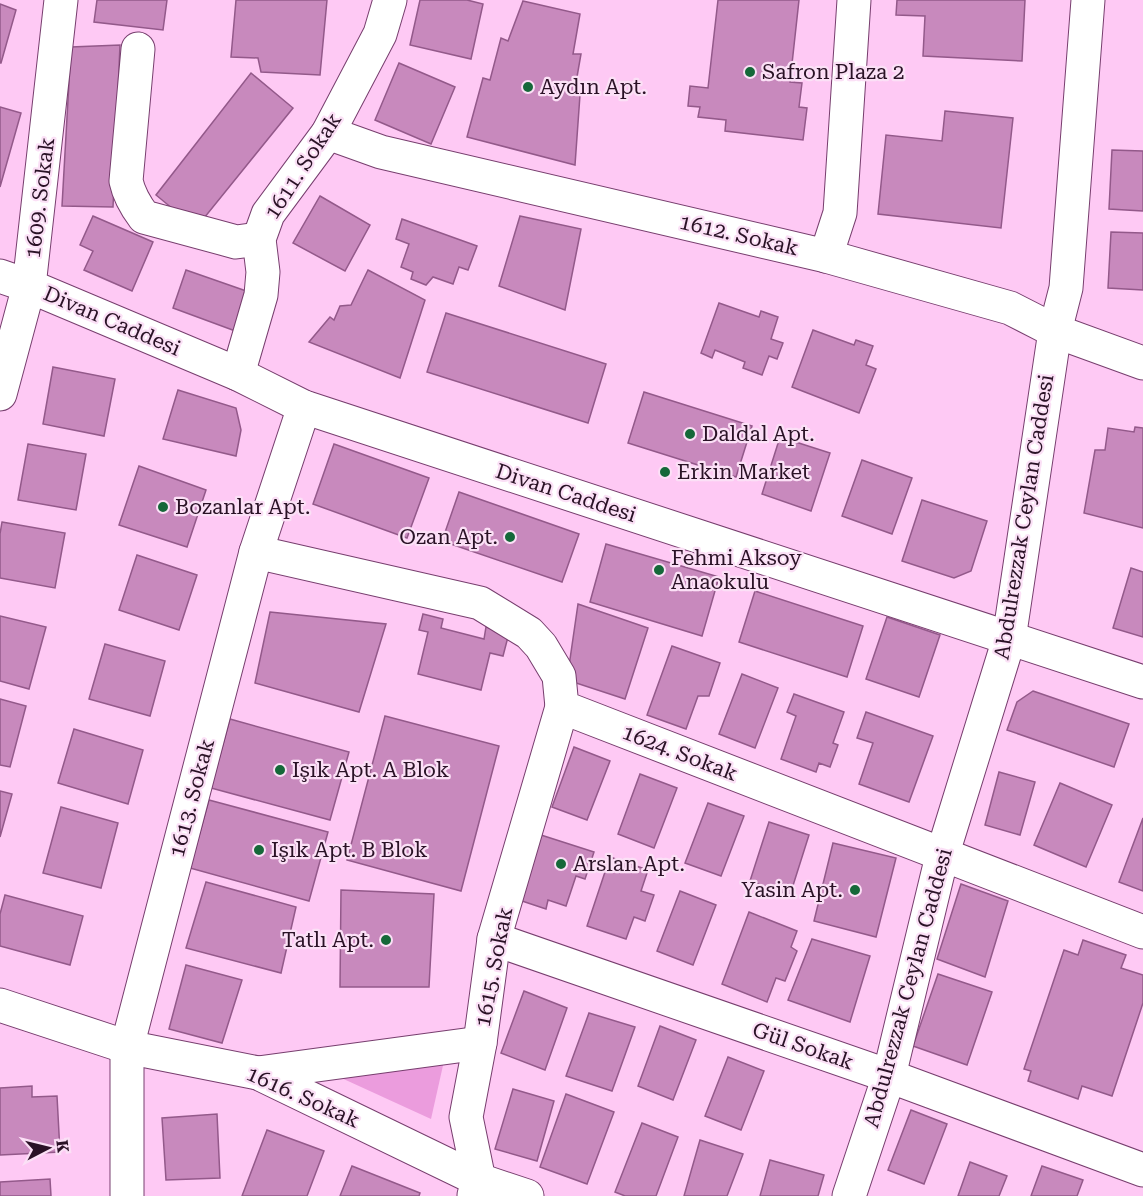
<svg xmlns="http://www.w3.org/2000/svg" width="1143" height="1196" font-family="'Roboto Serif',serif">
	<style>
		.green { fill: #eb9cdd }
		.building { fill: #c889bd; stroke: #93598a; stroke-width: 1.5 }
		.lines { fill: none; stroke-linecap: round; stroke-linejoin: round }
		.minor-casing { stroke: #773e6e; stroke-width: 35 }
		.minor { stroke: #fff; stroke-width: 33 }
		.poi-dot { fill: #156839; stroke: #fbe0f6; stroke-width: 2 }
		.labels { text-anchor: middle; stroke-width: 4.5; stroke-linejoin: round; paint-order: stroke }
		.poi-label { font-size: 21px; fill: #2a1226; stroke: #fbe0f6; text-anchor: start }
		.street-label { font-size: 21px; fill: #2a1226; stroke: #fbe0f6 }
	</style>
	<rect width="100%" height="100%" fill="#fec9f4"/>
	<polygon class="green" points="444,1061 431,1119 337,1076"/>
	<g class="building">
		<polygon points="97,0 167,0 163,30 94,22"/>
		<polygon points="236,0 327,0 320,75 261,72 258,58 231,57"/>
		<polygon points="420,0 467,0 483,4 471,59 410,45"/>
		<polygon points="718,0 799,0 790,82 802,83 799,107 807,108 803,140 725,131 726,120 698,117 700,107 688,106 690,86 708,88"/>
		<polygon points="897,0 1025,0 1022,61 923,56 925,16 896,15"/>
		<polygon points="523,1 580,14 573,54 581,54 574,94 580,95 575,165 467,137 483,78 490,80 501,38 508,41"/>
		<polygon points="0,4 16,10 1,63 0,63"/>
		<polygon points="120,45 113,207 62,206 71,47"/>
		<polygon points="399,63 455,87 431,144 375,120"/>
		<polygon points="251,73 293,108 196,228 156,195"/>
		<polygon points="0,107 21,113 0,187"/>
		<polygon points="945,111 1013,118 1001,228 878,214 886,135 942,141"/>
		<polygon points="1112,150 1143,151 1143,211 1109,209"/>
		<polygon points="320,196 370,225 345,271 293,243"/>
		<polygon points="93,216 153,242 132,291 84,270 93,251 80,245"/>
		<polygon points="520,216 581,229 565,310 499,286"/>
		<polygon points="402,219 477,246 468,270 459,267 453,284 433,277 426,285 411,279 413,272 401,267 409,244 396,239"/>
		<polygon points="1111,232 1143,233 1143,290 1108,288"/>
		<polygon points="186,270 252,293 238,332 173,308"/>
		<polygon points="368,270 425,300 400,378 309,342 330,317 334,320 340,306 351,305"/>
		<polygon points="719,303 759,317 761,311 778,317 771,339 783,343 777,359 769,356 762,375 743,368 745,362 715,350 712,358 701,353"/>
		<polygon points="446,313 606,364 588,423 427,372"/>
		<polygon points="813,330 854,345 856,340 873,346 866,365 876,369 859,413 792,387"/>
		<polygon points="53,367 115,379 104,436 43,424"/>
		<polygon points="178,390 236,408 241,430 236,456 163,439"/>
		<polygon points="644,392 752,426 736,477 628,443"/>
		<polygon points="1135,427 1143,428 1143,528 1084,513 1095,450 1105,450 1108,428 1134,432"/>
		<polygon points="780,437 830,453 811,511 762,494"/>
		<polygon points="28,444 86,454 76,510 18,500"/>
		<polygon points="334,444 429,478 407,538 313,504"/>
		<polygon points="862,460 912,478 892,534 842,516"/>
		<polygon points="139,466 206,490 187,547 119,525"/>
		<polygon points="459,492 579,534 562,582 442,541"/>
		<polygon points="922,500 987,521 971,571 954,578 902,561"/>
		<polygon points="2,522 65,533 55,588 0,578 0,534"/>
		<polygon points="606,544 719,577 702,636 590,602"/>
		<polygon points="137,555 197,575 179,630 119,610"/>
		<polygon points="1131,568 1143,572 1143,637 1113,628"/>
		<polygon points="755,591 863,626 847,677 739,642"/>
		<polygon points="578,604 648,628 625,699 567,680"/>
		<polygon points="270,612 386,624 359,712 255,683"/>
		<polygon points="423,614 443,619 441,628 484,639 486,627 509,633 503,656 490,653 481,690 418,674 428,632 419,630"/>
		<polygon points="0,616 46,627 29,689 0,681"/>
		<polygon points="887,617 940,635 919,697 866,679"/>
		<polygon points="105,644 165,661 150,716 89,699"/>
		<polygon points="672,646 720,663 709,696 698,696 686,729 647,715"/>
		<polygon points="742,674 778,688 755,748 719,734"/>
		<polygon points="1033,691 1129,724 1114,767 1007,730 1017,702"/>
		<polygon points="794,694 844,712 833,743 838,745 830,767 819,763 816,772 781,759 796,716 787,712"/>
		<polygon points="0,699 26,706 10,767 0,765"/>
		<polygon points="866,712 933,736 909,802 859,784 873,743 857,738"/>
		<polygon points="385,716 499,746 461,891 347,860"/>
		<polygon points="230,719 349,752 330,820 211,788"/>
		<polygon points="74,729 143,750 128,804 58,783"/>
		<polygon points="574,747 610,761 587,820 552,807"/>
		<polygon points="999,772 1035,782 1020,835 985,825"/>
		<polygon points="640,774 677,788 654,848 618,834"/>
		<polygon points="1060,783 1112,805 1086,867 1034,845"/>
		<polygon points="0,791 12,794 0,837"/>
		<polygon points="209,800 328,832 309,901 190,868"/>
		<polygon points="708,803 744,816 721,876 685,863"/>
		<polygon points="61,807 118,823 101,888 43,873"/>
		<polygon points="1143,818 1143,891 1119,882"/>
		<polygon points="769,822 809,835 790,895 750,881"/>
		<polygon points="541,835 594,852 585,879 576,876 566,906 548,900 546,909 519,900"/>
		<polygon points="833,843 896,858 876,937 814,921"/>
		<polygon points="610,857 648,870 641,891 654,895 645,921 634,917 626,939 587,926"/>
		<polygon points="206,882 296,907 281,973 186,948"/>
		<polygon points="961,884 1008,901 985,977 937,959"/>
		<polygon points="341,890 434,894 429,987 340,987"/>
		<polygon points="680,891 716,905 693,965 657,951"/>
		<polygon points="5,895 83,916 70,965 0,946 0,914"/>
		<polygon points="749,912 797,931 791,947 797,951 785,981 776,978 767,1002 722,984"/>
		<polygon points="812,939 870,956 850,1022 788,1000"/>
		<polygon points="1083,940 1126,955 1121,968 1143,975 1143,1003 1112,1096 1082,1086 1078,1099 1028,1081 1031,1071 1024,1069 1064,950 1078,955"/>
		<polygon points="186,965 242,980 222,1043 169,1029"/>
		<polygon points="938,974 992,992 967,1065 913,1046"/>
		<polygon points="524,991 567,1008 545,1070 501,1053"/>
		<polygon points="589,1013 635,1027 612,1091 566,1076"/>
		<polygon points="660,1026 696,1040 673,1100 638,1086"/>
		<polygon points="728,1057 764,1071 741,1130 705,1116"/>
		<polygon points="32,1086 32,1097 57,1096 60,1152 0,1155 0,1088"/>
		<polygon points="513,1089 554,1101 537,1161 495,1149"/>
		<polygon points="566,1094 614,1112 587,1184 540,1167"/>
		<polygon points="911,1110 947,1124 924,1184 888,1170"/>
		<polygon points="217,1114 220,1178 166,1180 162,1118"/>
		<polygon points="642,1123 678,1137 656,1196 625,1196 615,1192"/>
		<polygon points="267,1130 324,1151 307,1196 242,1196"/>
		<polygon points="700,1140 743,1154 727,1196 684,1196"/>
		<polygon points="770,1160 824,1175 818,1196 760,1196"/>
		<polygon points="970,1162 1007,1176 999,1196 958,1196"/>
		<polygon points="352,1166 420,1193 419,1196 340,1196"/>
		<polygon points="1042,1166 1083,1180 1077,1196 1031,1196"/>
		<polygon points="50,1179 51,1196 0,1196 0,1182"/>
	</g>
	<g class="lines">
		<g class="minor-casing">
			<g id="minor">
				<path d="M138,49L126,181C129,195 135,205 144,217L236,242L259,239"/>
				<polyline points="328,133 381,152 826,256 1010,308 1055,331 1143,363"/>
				<polyline points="826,256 840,213 854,0"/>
				<polyline points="0,276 29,286 238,374 304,407 1143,682"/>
				<polyline points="238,374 261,295 263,272 259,239 268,214 328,133 380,34 390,0"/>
				<polyline points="0,394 29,286 61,0"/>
				<polyline points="256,552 480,603 529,633 541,646 559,676 562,707 1143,932"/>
				<polyline points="494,939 889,1076 1143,1170"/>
				<polyline points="0,1005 127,1047 258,1073 479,1180 527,1196"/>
				<polyline points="258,1073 480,1043"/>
				<polyline points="474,1195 479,1180 466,1117 480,1043 494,939 562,707"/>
				<polyline points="127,1196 127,1047 256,552 304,407"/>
				<polyline points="849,1196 889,1076 942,856 1009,639 1055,331 1066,288 1088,0"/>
			</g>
		</g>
		<use href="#minor" class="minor"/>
	</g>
	<g class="poi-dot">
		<circle cx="750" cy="72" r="6"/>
		<circle cx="528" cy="87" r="6"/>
		<circle cx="690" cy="434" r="6"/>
		<circle cx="665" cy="472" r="6"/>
		<circle cx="163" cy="507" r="6"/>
		<circle cx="510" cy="537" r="6"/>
		<circle cx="659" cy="570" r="6"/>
		<circle cx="280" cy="770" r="6"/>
		<circle cx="259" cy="850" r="6"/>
		<circle cx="561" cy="864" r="6"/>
		<circle cx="855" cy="890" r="6"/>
		<circle cx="386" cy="940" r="6"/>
	</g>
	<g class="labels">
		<g class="poi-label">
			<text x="762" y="79">Safron Plaza 2</text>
			<text x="540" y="94">Aydın Apt.</text>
			<text x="702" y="441">Daldal Apt.</text>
			<text x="677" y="479">Erkin Market</text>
			<text x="175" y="514">Bozanlar Apt.</text>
			<text x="498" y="544" text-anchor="end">Ozan Apt.</text>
			<text x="671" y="565">Fehmi Aksoy<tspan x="671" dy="24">Anaokulu</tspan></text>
			<text x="292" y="777">Işık Apt. A Blok</text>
			<text x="271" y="857">Işık Apt. B Blok</text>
			<text x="573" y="871">Arslan Apt.</text>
			<text x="843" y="897" text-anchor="end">Yasin Apt.</text>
			<text x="374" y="947" text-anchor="end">Tatlı Apt.</text>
		</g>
		<g class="street-label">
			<text transform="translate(303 166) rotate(-57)" y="7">1611. Sokak</text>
			<text transform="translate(40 198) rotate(-83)" y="7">1609. Sokak</text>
			<text transform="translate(739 235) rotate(13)" y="7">1612. Sokak</text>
			<text transform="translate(112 321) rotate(23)" y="7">Divan Caddesi</text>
			<text transform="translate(566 493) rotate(18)" y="7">Divan Caddesi</text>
			<text transform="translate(1024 517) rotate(-81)" y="7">Abdulrezzak Ceylan Caddesi</text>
			<text transform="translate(680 753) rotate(21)" y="7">1624. Sokak</text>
			<text transform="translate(192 798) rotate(-75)" y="7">1613. Sokak</text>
			<text transform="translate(494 967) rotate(-79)" y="7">1615. Sokak</text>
			<text transform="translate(908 988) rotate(-75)" y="7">Abdulrezzak Ceylan Caddesi</text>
			<text transform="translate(803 1046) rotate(19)" y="7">Gül Sokak</text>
			<text transform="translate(303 1097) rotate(24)" y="7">1616. Sokak</text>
		</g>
	</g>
	<g transform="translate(48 1148) rotate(83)" stroke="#fbe0f6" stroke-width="4.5" paint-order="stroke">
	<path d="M0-4.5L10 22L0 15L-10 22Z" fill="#2a1226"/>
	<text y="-9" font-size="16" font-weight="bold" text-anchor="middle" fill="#2a1226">K</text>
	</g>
</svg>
